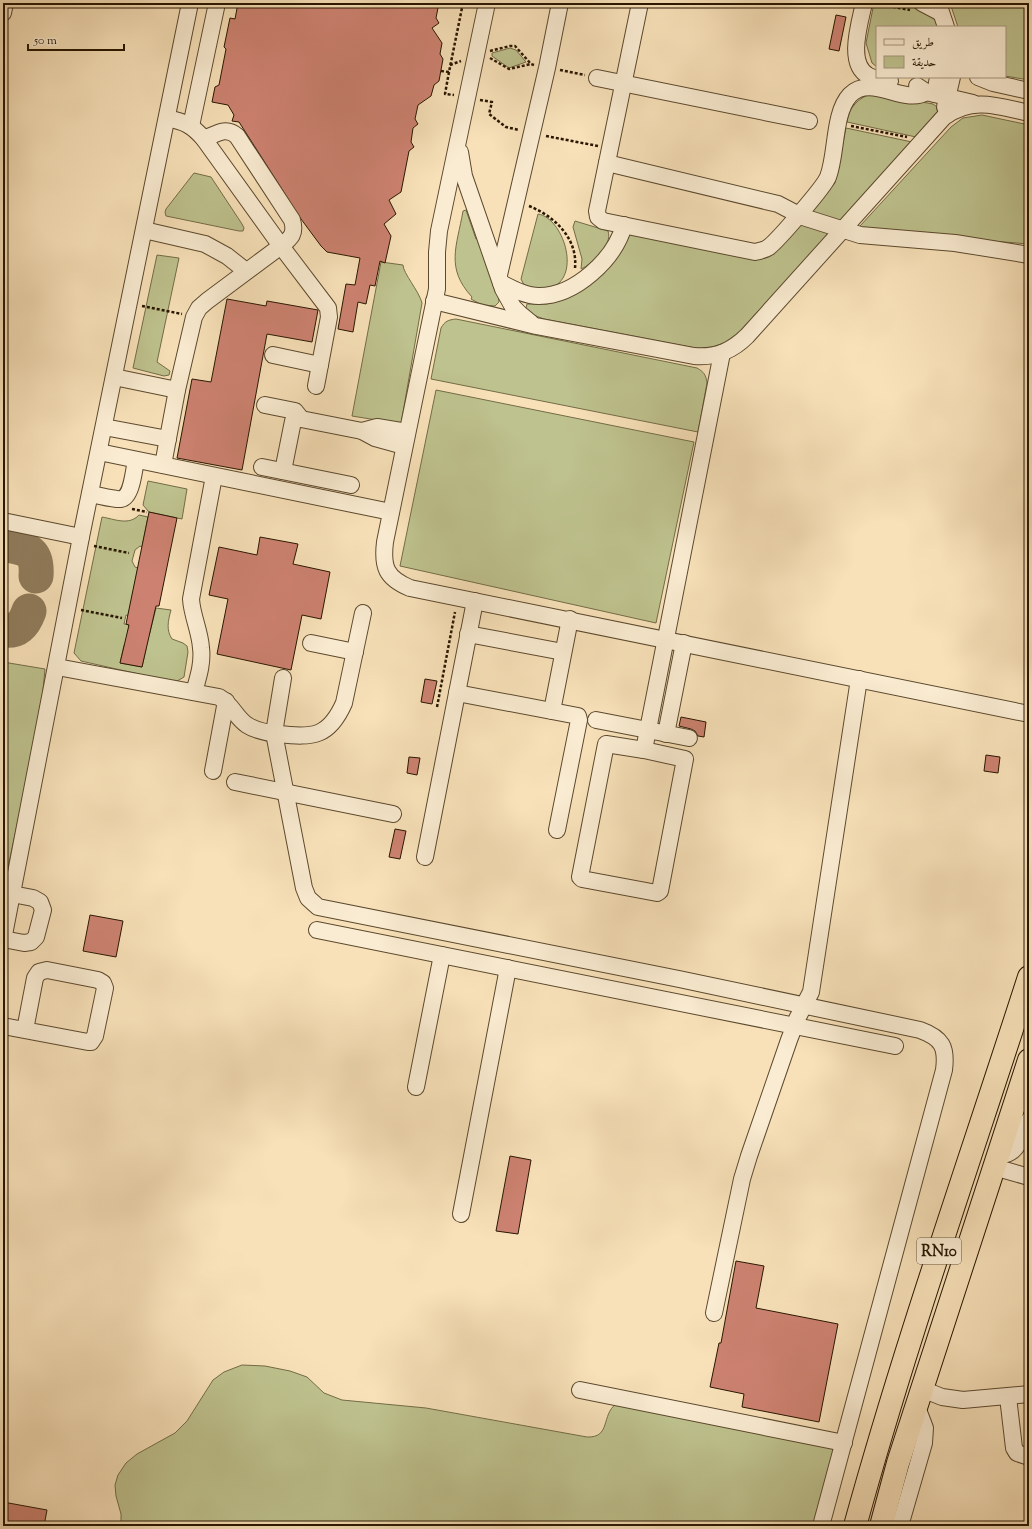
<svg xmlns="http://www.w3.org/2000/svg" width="1032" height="1529" font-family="'Sorts Mill Goudy',Amiri,serif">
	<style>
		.green { fill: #bec28e; stroke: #736c47; fill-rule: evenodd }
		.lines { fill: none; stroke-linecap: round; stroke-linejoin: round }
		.taxiway { stroke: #907c5c; stroke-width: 35 }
		.building { fill: #cd8271; stroke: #281600 }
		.minor-casing { stroke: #5c492e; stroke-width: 18 }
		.highway-casing { stroke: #281600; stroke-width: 24 }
		.path { stroke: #281600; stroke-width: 2.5; stroke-dasharray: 3 2; stroke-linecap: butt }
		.minor { stroke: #faecd2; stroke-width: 16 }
		.highway { stroke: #f8e1b9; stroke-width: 22 }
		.labels { text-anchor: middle; stroke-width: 3; stroke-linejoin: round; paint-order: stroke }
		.shield { fill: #faecd2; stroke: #67563f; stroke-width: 1 }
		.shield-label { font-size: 15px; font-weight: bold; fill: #281600 }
	</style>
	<rect width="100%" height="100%" fill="#f8e1b9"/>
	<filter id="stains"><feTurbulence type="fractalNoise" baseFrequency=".005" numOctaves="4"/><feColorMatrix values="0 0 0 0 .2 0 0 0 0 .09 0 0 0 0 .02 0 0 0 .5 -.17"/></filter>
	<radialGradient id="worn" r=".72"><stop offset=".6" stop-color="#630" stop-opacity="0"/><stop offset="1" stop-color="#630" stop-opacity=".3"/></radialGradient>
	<g class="green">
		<polygon points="874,3 912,3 937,18 940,27 877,27 877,67 872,63 866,43"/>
		<polygon points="950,3 1029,3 1029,80 1005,76 1005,27 958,27"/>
		<polygon points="510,48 516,50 526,62 509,68 492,56 492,53"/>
		<path d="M873,93L933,104L937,107L938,111L916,137L847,122C849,107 858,98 873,93Z"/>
		<polygon points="982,115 1029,125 1029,244 882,232 862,228 860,226 951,127 963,118"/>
		<path d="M846,128L912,142L741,330C726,343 716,349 695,348L544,319L533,315L526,308L527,304H547L563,299L629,234L761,259L770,256L835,183Z"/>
		<polygon points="194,173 211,177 242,224 244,228 243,231 239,231 166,216 165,212 166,209"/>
		<path d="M466,210L476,239L479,238L498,295L499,302L495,306L482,305L471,299L472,297C445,268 457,246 463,211Z"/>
		<path d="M538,214C563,218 581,274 553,287C551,288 547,291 545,291C539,292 529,287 524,285L521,279Z"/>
		<path d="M575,221L608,231C613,245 592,264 581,269L582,259L573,227Z"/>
		<polygon points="157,255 179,258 157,362 170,371 169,375 164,376 133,368"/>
		<path d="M381,262L403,265C403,273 419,291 422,303L401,424L352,416Z"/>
		<path d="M456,319L697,368C704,372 706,375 707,383L698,432L431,379L441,328C445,321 448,320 456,319Z"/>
		<polygon points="436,390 694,442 656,623 400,566"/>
		<polygon points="148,481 187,489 182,519 149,512 143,505"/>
		<path d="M139,515L148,517L142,547L140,546L135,550L132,561L135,567L138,568L131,616L126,615L124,624L129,625L128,632L149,636L156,608L171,610C168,621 166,630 172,639L183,643L187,646L188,652L184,677L179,680L174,682L81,661L74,653L102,517C114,519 129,526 139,515ZM124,645L146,649L142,667L120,663Z"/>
		<polygon points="3,662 45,669 41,712 3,891"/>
		<path d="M242,1365L265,1366L290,1371L307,1377L324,1393L342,1400L426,1408L587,1437C611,1438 601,1415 616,1404L835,1449L814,1526H121V1514L116,1496L115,1485L118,1475L126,1463L137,1454L175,1433L187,1421L213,1380L224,1372Z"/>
	</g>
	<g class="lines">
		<g class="taxiway">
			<path d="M3,544C26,549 38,549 36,576"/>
			<path d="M3,630C18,632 24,625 29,611"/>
		</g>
	</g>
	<g class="building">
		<polygon points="238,3 439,3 436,18 439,23 432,28 442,43 440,54 443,59 439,81 434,85 431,96 418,105 415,119 418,124 413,128 411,142 414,147 409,151 401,192 389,200 396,214 384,224 391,236 385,263 380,261 375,286 370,285 366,304 358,302 353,332 338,329 346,284 355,285 360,258 327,252 321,246 301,219 239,122 232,121 234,115 228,105 212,102 215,87 219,85 226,49 224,47 230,18 235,19"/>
		<polygon points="836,15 846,17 839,51 829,49"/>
		<polygon points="227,299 266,306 267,301 318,310 312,342 267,334 242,470 177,458 192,379 211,382"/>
		<polygon points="149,512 177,518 159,606 156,606 142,667 120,663 129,625 126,624"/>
		<polygon points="260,537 298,544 293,564 330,572 321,619 302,615 291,670 217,654 228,599 209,595 219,547 257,555"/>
		<polygon points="425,679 437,681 432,704 421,702"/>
		<polygon points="681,717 706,722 704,737 698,736 695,731 691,729 679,726"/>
		<polygon points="986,755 1000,757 998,773 984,771"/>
		<polygon points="409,757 420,758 417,775 407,773"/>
		<polygon points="395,829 406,831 400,859 389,857"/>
		<polygon points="90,915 123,921 116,957 83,951"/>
		<polygon points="510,1156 531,1160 518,1234 496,1231"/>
		<polygon points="736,1261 764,1266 756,1308 838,1324 819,1422 742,1407 744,1394 710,1387 719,1343 721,1343"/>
		<polygon points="3,1502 47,1510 44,1526 3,1526"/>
	</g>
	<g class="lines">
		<g class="minor-casing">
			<g id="minor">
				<path d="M487,3L439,231L437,252V289L385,542C382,567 386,578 410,588L1029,714"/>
				<path d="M640,3L597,211L598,217L603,221L755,252C760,251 765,250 769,247C779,239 824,187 828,177C837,154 833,113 850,95C871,73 905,106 926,92"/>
				<path d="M864,3C860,22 846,65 869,76C875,79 884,80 890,81"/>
				<polyline points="922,3 941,13"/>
				<polyline points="938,3 946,27"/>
				<polyline points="3,13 5,3"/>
				<polyline points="978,77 993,83 1029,91"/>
				<polyline points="597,78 809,121"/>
				<polyline points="917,86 926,92 973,103"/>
				<polyline points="935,94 938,77"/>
				<polyline points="945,107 952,77"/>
				<path d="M167,118C185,122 192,125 204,139L281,246L328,308L329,317L316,386"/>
				<polyline points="191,126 217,3"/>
				<polyline points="460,152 464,176 503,289 513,307 520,314 531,323"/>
				<polyline points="607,163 778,204 803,217 860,235 955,243 1029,255"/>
				<polyline points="144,230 205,244 227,256 246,271"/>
				<polyline points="499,275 547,68 560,3"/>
				<path d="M501,283C513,289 526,296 539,296C575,296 615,259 624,225"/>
				<path d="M434,301L536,326L694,356C716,358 732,351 747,336L944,117C972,96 998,106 1029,113"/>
				<polyline points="273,355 320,365"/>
				<polyline points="114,377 177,390"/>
				<polyline points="265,405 295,411 299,416 298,419"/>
				<polyline points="104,427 168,439"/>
				<polyline points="362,431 377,427 407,432"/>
				<polyline points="99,452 391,512"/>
				<path d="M163,465L177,390L194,317L199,308L207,301L281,246C291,238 296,234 292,220L237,136C226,126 216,134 204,139"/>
				<polyline points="262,467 351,485"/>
				<polyline points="283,471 293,421 296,418 362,431 375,438 404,446"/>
				<path d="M90,494C98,495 114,500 121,499C132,497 134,469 136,460"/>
				<polyline points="3,521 81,537"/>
				<polyline points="468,634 563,652"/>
				<polyline points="311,643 355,652"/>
				<path d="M57,667L219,697C233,705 235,717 247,725C256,731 269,733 279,734C313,738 329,737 344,703L363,613"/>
				<path d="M283,678L274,733L304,888L308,898L318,907L679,979L920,1030C942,1038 947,1047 944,1070L821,1526"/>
				<path d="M194,692C198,678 203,663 201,648C200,631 192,616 191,599L214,476"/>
				<polyline points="457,693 578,716 579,720 557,830"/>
				<polyline points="552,711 570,619"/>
				<polyline points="596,720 689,738"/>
				<polyline points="666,734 684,643"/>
				<polygon points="606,744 644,750 685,759 660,891 657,893 582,879 580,877"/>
				<polyline points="644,750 722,353"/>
				<polyline points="213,771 226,701"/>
				<polyline points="235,782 393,814"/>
				<polyline points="425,857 475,601"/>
				<polyline points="317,930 895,1046"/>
				<polyline points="3,939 24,943 31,942 36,937 43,910 40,902 33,898 12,894"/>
				<polyline points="3,940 81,537 190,3"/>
				<polyline points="3,1026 88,1042 91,1042 95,1036 105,988 103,983 98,980 47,970 39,972 35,978 25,1030"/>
				<polyline points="416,1087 442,955"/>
				<path d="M998,1155C1018,1157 1022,1134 1029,1120"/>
				<polyline points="994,1167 1029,1177"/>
				<polyline points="461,1214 508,968"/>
				<polyline points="714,1313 742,1179 749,1156 789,1040 797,1019 811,992 859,679"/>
				<polyline points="922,1389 942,1397 963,1400 1029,1394"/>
				<polyline points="580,1390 844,1443"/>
				<polyline points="1008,1397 1014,1448 1017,1453 1029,1457"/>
				<polyline points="900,1526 924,1443 925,1428 917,1407"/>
			</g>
		</g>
		<g class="highway-casing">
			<g id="highway">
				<path d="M855,1526C906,1341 970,1160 1029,977"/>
				<polyline points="881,1526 898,1463 1029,1060"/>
			</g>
		</g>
		<g class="path">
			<polyline points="878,4 910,10"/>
			<polyline points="490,51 510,46 515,46 531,64 534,65"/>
			<polyline points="490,58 509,69 531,64"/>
			<polyline points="450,65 461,61"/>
			<polyline points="560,70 585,75"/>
			<polyline points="441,71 449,72 463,3"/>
			<polyline points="449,72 445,94 454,95"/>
			<polyline points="480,100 492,102 489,114 506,127 519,130"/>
			<polyline points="851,126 907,137"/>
			<polyline points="546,136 598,146"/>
			<path d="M529,206C554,216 578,238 575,268"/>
			<polyline points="142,306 182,314"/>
			<polyline points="132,509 147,512"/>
			<polyline points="94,546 129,553"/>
			<polyline points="81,610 122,618"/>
			<polyline points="437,707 455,612"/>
		</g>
		<use href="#minor" class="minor"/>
		<use href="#highway" class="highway"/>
	</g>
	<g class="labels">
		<rect class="shield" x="917" y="1238" width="44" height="26" rx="3"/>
		<g class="shield-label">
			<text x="939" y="1256">RN10</text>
		</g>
	</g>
	<rect width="1032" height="1529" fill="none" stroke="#f8e1b9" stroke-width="16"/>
	<rect x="4" y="4" width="1024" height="1521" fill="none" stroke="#281600" stroke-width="2"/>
	<rect x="8" y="8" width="1016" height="1513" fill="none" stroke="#281600"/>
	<rect x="876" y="26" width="130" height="52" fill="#faecd2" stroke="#a6967e"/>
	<rect x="884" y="39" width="20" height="6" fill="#faecd2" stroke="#a6967e"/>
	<text x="912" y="46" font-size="12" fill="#281600">طريق</text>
	<rect x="884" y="56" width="20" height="12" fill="#bec28e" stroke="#a6967e"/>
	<text x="912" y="66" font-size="12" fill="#281600">حديقة</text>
	<path d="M28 44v6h96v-6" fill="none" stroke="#281600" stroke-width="2"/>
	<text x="34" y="44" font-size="12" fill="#281600" stroke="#faecd2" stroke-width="3" paint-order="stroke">50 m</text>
	<rect width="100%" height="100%" filter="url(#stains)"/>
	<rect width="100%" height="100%" fill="url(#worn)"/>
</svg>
